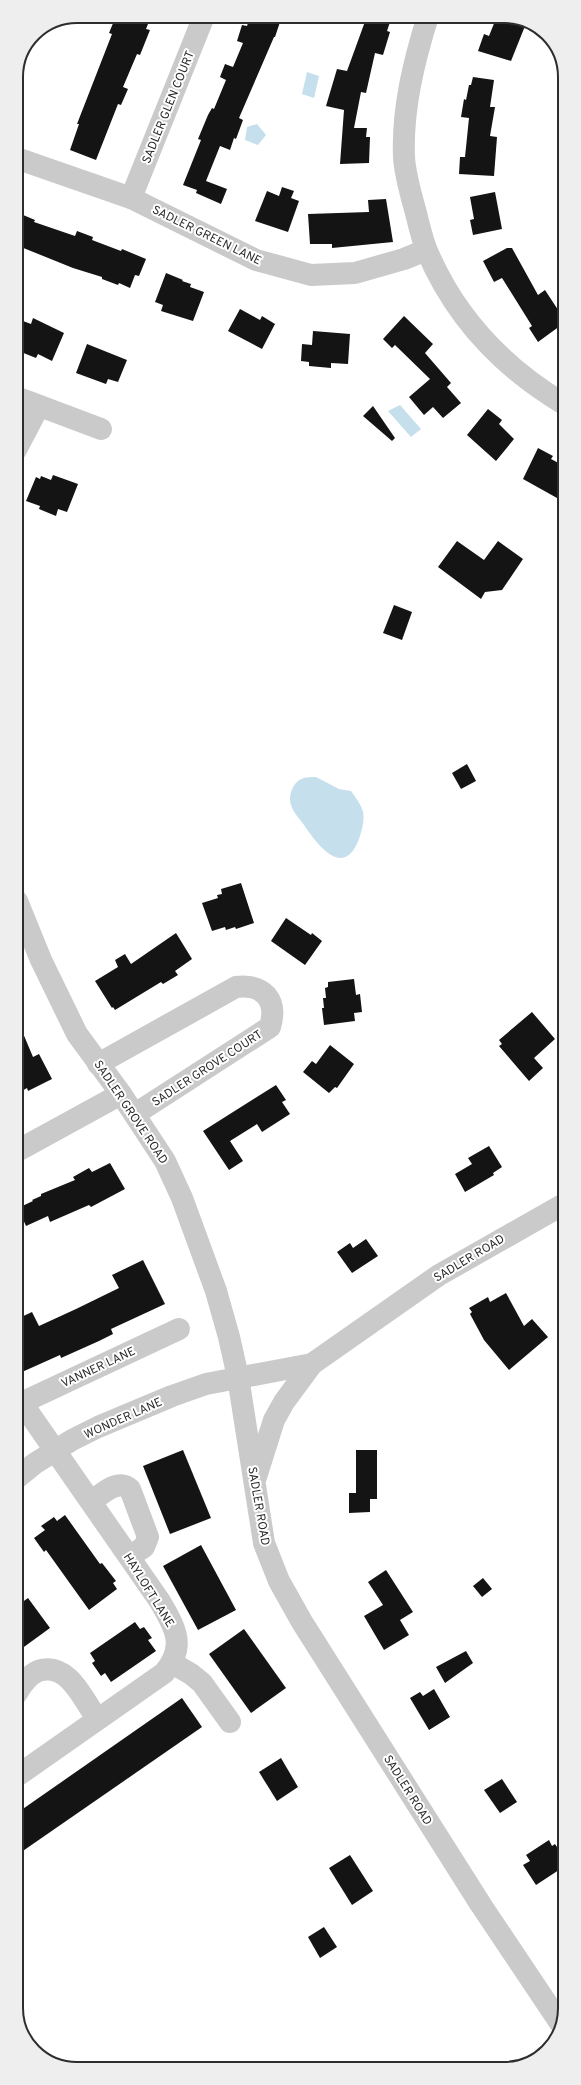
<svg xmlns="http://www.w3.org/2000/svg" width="581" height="2085" font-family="Overpass,sans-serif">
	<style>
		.water { fill: #c5dfec }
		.building { fill: #141414 }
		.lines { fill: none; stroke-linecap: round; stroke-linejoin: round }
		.minor { stroke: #cacaca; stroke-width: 22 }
		.labels { text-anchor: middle; stroke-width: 4; stroke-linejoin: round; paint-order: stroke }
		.street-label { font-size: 12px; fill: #2d2d2d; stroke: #fff }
		.rim { fill: none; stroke: #2d2d2d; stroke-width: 2 }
	</style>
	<rect width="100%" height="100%" fill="#fff"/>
	<g class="water">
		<polygon points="307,72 319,76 314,98 302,94"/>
		<polygon points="257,124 266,135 258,145 245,140 247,127"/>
		<polygon points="400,405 421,429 411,437 388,411"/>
		<path d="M316,777L339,789L351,791C364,809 367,814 360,836C346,878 322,851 306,828C302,821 293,813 291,805C288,795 293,781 304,778C307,777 312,777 316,777Z"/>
	</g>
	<g class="building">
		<polygon points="116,16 141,16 150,19 146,29 150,30 140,55 137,54 123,87 128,89 121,105 118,104 96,160 70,150 79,124 77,124 112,34 109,33"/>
		<polygon points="250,16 282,16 275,37 274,37 239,118 243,120 236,139 234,138 230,150 220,146 206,181 227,189 221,204 196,193 197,190 183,185 201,140 198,139 208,115 212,108 214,109 226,80 220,77 225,64 233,67 243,43 237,41 242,25 247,26"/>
		<polygon points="367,16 390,22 387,31 390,32 383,55 375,53 366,93 361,92 354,128 367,128 366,137 370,137 369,163 340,164 344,110 326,106 337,69 347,71"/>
		<polygon points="497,16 525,26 511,61 478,51 484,34 489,36"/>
		<polygon points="473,77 494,80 490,107 495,107 490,136 497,137 494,176 459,174 460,157 465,157 469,118 461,117 464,99 466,100 469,85 471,85"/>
		<polygon points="282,187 294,191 291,198 299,201 288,232 255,221 267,191 279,196"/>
		<polygon points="495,192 502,229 473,235 470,220 474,219 470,197"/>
		<polygon points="386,199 393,242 332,248 332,244 310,244 308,214 369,212 368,200"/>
		<polygon points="16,212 35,220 34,222 75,236 77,231 93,237 92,240 121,251 122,249 146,259 139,276 135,275 130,288 119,283 118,285 102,279 102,277 73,268 16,245"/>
		<polygon points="507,248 512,248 538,295 545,290 564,319 564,323 538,342 529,328 532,326 502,278 494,282 483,261"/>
		<polygon points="166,273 183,280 182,281 191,284 190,287 204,292 193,321 161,311 163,305 155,302"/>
		<polygon points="240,309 260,320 262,316 275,324 262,349 228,331"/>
		<polygon points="404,316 433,344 425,353 451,383 447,387 461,403 443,418 433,407 424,415 409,397 430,379 395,345 392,348 383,339"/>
		<polygon points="33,318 64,333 52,361 38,354 36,358 16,350 16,336 23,321 31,324"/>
		<polygon points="313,331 350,334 348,364 331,363 331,368 309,366 309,362 301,361 302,344 312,345"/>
		<polygon points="87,344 127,360 118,382 108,379 106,384 76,373"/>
		<polygon points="373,406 395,438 392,441 363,416"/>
		<polygon points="488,409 502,420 499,424 514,439 496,461 467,435"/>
		<polygon points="538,448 553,456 551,459 564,466 564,486 557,498 523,479"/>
		<polygon points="53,475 78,484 67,512 58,509 56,516 39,509 40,506 26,501 36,477 40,479 41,476 51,480"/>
		<polygon points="457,541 484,560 498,541 523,559 502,590 485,592 481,599 438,567"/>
		<polygon points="394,605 412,612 402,640 383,633"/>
		<polygon points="467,764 476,781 461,789 452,773"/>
		<polygon points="241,883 254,923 236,929 235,927 226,930 225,927 212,931 202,903 218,898 217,895 222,894 221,889"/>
		<polygon points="286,918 311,935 312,933 322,941 305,965 271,941"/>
		<polygon points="176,933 192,959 175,971 178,975 163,984 161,982 115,1010 113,1007 112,1008 95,981 118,967 115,960 125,954 131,964"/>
		<polygon points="354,979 356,995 360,994 362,1012 354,1013 355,1021 324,1025 322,1008 324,1008 323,998 326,998 325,988 328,987 328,982"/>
		<polygon points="532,1012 555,1039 534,1058 543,1068 529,1081 499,1046 502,1044 499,1040"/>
		<polygon points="17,1019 33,1057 39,1054 52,1079 28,1091 27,1088 17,1094"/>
		<polygon points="330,1045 354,1064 337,1088 335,1087 329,1093 303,1072 312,1061 316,1064"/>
		<polygon points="276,1085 286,1100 282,1102 290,1114 262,1132 257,1124 230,1141 243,1161 229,1170 203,1131"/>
		<polygon points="489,1146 502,1167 493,1173 494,1175 465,1192 455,1174 472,1164 468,1158"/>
		<polygon points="110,1163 125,1189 91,1207 89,1205 50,1222 48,1216 26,1226 18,1208 33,1201 32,1200 41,1196 41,1194 75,1180 73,1177 89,1168 92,1172"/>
		<polygon points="366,1239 378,1256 352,1273 337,1252 350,1243 353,1248"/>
		<polygon points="143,1260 165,1304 111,1329 113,1334 99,1341 61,1358 60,1355 22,1372 17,1362 17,1319 32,1312 39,1326 76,1309 119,1288 112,1275"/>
		<polygon points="506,1293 524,1326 532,1319 548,1337 509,1370 484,1340 470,1314 472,1312 469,1308 488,1297 490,1302"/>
		<polygon points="183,1450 211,1518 170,1534 143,1466"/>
		<polygon points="356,1450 377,1450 377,1499 370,1499 370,1512 349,1513 349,1493 356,1493"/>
		<polygon points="65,1515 100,1564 102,1563 116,1581 113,1583 117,1589 89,1610 46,1550 44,1552 34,1538 45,1530 41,1526 54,1517 57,1521"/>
		<polygon points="201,1545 236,1610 198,1630 163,1566"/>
		<polygon points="386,1570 413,1612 400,1620 409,1635 384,1650 364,1616 383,1605 368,1582"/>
		<polygon points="483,1578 492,1589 482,1597 473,1586"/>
		<polygon points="28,1598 50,1628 17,1652 17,1606"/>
		<polygon points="135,1622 140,1629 144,1627 152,1638 148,1640 156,1651 111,1682 105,1673 101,1676 92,1663 95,1661 90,1653"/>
		<polygon points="244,1629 286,1688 251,1713 209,1654"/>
		<polygon points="466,1651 473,1663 445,1683 436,1667"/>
		<polygon points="434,1689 450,1717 429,1730 410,1698 420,1692 423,1696"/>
		<polygon points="182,1698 202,1727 17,1855 17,1813"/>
		<polygon points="281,1758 298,1787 277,1801 259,1772"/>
		<polygon points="502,1779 517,1802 500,1813 484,1790"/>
		<polygon points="549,1840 552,1846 555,1844 565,1859 565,1866 536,1885 523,1865 530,1861 526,1855"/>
		<polygon points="350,1855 373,1891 352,1905 329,1868"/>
		<polygon points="324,1927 337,1947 320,1958 308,1937"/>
	</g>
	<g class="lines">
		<g class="minor">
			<path d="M428,16C414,61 402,109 404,157C405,175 411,195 416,213C419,225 422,239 427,251C455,317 502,367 564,404"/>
			<polyline points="16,158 131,198 256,260 311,275 355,273 404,259 426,250"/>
			<polyline points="131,198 204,16"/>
			<polyline points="16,397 101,429"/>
			<polyline points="16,450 39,406"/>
			<polyline points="17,901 41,960 77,1034 121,1094 165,1161 182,1198 216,1291 229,1337 238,1377 264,1543 279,1581 302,1622 481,1905 560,2023"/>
			<path d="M98,1064L236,987C264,984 278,1000 270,1027L135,1114"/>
			<polyline points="17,1151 121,1094"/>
			<polyline points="17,1405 179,1329"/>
			<polyline points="256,1477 274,1420 284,1402 312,1364"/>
			<polyline points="17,1478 34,1464 72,1440 98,1427 172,1396 206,1384 312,1364 439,1275 564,1204"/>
			<path d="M92,1501C102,1494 118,1478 130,1489L148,1537L144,1547L130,1556"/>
			<polyline points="172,1663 191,1674 202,1683 230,1722"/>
			<path d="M17,1693C21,1685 29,1675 38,1671C68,1661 83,1699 97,1719"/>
			<path d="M17,1776L164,1673C187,1646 175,1627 159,1600L22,1403"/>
		</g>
	</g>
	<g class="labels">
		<g class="street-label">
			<text transform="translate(168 107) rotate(-68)" y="4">SADLER GLEN COURT</text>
			<text transform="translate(207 235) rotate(26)" y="4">SADLER GREEN LANE</text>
			<text transform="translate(207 1068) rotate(-33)" y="4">SADLER GROVE COURT</text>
			<text transform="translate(131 1112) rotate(56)" y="4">SADLER GROVE ROAD</text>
			<text transform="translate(469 1258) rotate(-31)" y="4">SADLER ROAD</text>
			<text transform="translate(98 1367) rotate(-25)" y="4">VANNER LANE</text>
			<text transform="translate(123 1418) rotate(-24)" y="4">WONDER LANE</text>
			<text transform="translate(259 1506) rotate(80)" y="4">SADLER ROAD</text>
			<text transform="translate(149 1590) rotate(58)" y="4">HAYLOFT LANE</text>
			<text transform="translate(408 1790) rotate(58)" y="4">SADLER ROAD</text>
		</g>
	</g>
	<path d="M0 0H581V2085H0ZM77 23H504A54 54 0 0 1 558 77V2008A54 54 0 0 1 504 2062H77A54 54 0 0 1 23 2008V77A54 54 0 0 1 77 23Z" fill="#eee" fill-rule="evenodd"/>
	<path class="rim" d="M77 23H504A54 54 0 0 1 558 77V2008A54 54 0 0 1 504 2062H77A54 54 0 0 1 23 2008V77A54 54 0 0 1 77 23Z"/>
</svg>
